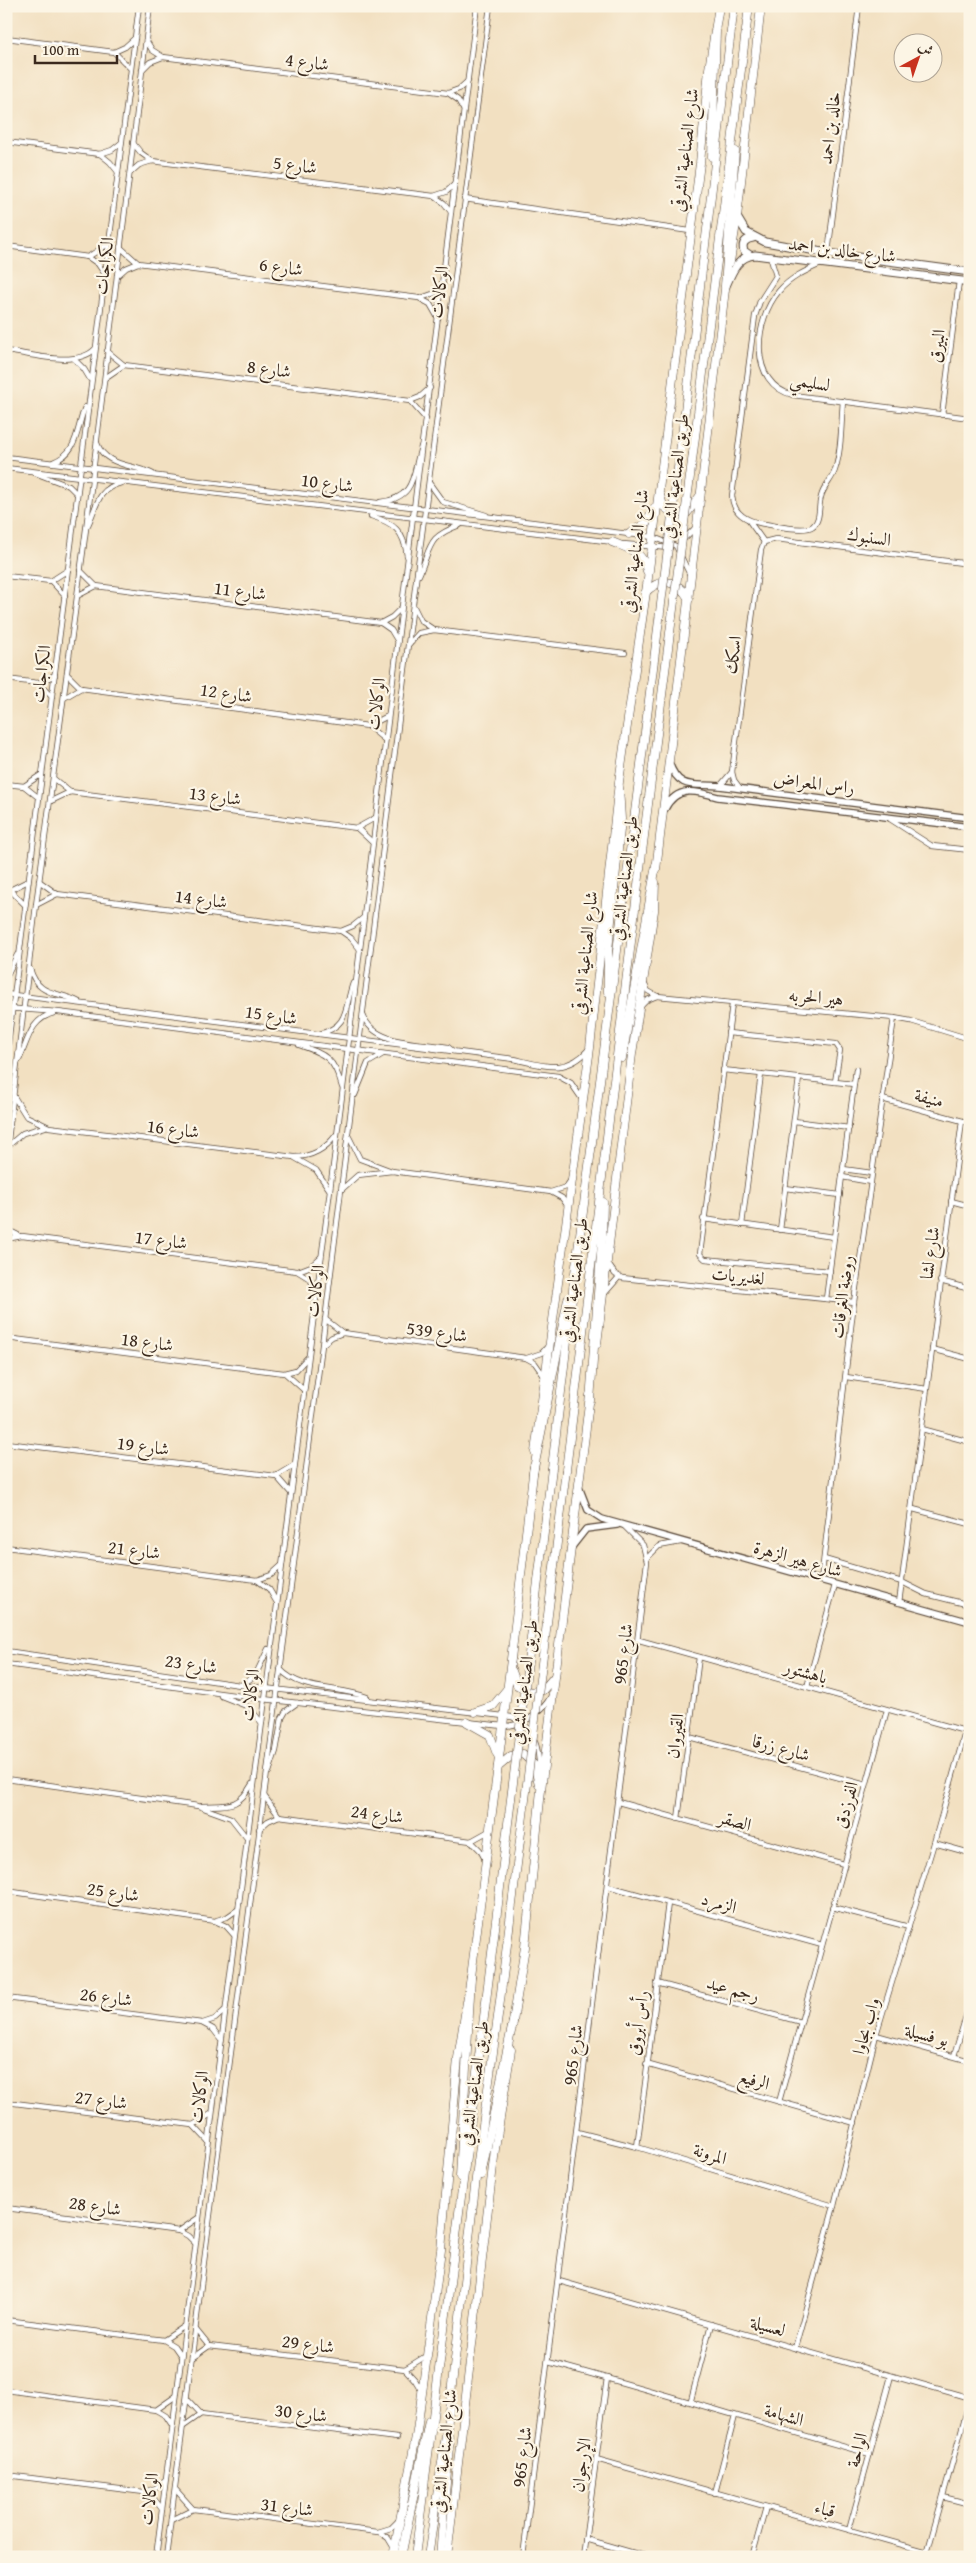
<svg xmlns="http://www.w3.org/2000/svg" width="976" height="2563" font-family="'Gentium Book Plus',Amiri,serif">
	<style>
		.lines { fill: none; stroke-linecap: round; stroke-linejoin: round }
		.minor-casing { stroke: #564536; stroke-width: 6 }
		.tertiary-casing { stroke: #564536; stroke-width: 8 }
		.secondary-casing { stroke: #564536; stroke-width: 9 }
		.primary-casing { stroke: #564536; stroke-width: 9 }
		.trunk-casing { stroke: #564536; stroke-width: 9 }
		.minor { stroke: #fff; stroke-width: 4.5 }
		.tertiary { stroke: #fff; stroke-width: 5.5 }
		.secondary { stroke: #fff; stroke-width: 7 }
		.primary { stroke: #fff; stroke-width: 8 }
		.trunk { stroke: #fff; stroke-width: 8 }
		.trunk-bridge-casing { stroke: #564536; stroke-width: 9; stroke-linecap: butt }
		.trunk-bridge { stroke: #fff; stroke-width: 8 }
		.labels { text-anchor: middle; stroke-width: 4.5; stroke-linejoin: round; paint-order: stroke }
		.street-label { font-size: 18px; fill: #3b2a1e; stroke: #fcf5e5 }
	</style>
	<rect width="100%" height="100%" fill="#fcf5e5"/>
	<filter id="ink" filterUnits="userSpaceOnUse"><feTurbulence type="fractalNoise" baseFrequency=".02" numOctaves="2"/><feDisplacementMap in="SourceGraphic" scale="10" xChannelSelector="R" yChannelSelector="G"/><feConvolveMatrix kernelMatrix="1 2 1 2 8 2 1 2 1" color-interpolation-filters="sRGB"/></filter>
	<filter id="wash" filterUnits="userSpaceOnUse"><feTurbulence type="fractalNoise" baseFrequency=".0096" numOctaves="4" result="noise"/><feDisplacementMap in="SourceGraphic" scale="20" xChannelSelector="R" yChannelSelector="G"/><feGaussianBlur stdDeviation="1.12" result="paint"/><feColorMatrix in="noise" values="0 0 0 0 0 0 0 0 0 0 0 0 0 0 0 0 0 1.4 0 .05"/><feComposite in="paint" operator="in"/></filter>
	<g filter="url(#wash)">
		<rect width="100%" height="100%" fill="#f2e0c1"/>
	</g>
	<g filter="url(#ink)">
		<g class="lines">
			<g class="minor-casing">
				<g id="minor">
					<polyline points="6,38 114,52 125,47 135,38"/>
					<polyline points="146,40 152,50 163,57 448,93 458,100 463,109"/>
					<polyline points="114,52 130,68"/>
					<polyline points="142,70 150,62 163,57"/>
					<polyline points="448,93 459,89 468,81"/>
					<polyline points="6,142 100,154 112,150 121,143"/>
					<polyline points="133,143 141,153 152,161"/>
					<polyline points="100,154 110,162 118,172"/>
					<polyline points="130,173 139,165 152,161 434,196 446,192 455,184"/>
					<polyline points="434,196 444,203 451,212"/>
					<polyline points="464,199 690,231"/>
					<polyline points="6,246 88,257 98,264 104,273"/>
					<polyline points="120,247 138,263 419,298 430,304 438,318"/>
					<polyline points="828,253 859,6"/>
					<path d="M770,256L776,276L760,301L755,316L732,496C733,512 745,520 760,523C771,525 805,533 813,526C821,520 818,506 821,497C823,487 832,480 835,470C842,449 841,423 843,401"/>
					<polyline points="88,257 108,244"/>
					<path d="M821,264C805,271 790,278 779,291C754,320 748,384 793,395L970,418"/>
					<polyline points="117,276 126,268 138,263"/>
					<polyline points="421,298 435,293 443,284"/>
					<path d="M6,351C31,354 76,368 95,349"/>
					<polyline points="107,351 124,365 410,401 420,397 430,388"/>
					<polyline points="74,359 84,369 90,379"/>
					<polyline points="105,378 124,365"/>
					<polyline points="410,401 426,419"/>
					<polyline points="942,415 959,281"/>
					<path d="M97,443C105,467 134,464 153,474"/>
					<polyline points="6,457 653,537 676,546 690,575"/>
					<path d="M53,462C79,452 76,429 85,407"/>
					<polyline points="6,468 613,542"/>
					<polyline points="35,473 69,486 77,494"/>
					<polyline points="430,484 443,502 486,515"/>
					<path d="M380,502C418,498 412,472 422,444"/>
					<path d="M371,516C394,523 404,531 407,556"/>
					<polyline points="749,521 764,542"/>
					<path d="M88,525C97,506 97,489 121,483"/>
					<polyline points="681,542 695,528"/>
					<polyline points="764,542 776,539 970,564"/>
					<polyline points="623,544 670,548"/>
					<polyline points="80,570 96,586"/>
					<path d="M419,575C432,545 427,537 460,525"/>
					<polyline points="6,576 51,581 65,596"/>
					<polyline points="51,581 68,570"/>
					<polyline points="77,596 96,586 381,623 391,630 397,640"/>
					<polyline points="413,605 421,621 433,629"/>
					<polyline points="381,623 392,617 400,609"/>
					<polyline points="409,644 419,633 434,630 625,653"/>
					<polyline points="67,674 81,688 368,726 385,740"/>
					<polyline points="6,679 38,683 55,675"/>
					<polyline points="38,683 52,697"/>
					<polyline points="64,698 81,688"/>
					<polyline points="368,726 388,716"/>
					<polyline points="54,779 70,792"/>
					<polyline points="6,784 24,786 39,798"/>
					<polyline points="24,786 42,774"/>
					<polyline points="720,786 732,772"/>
					<polyline points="740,788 734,780 732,772 761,550 764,542"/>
					<polyline points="51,801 70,792 357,828 372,842"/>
					<polyline points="890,819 932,846 970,850"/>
					<polyline points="357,828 375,818"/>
					<polyline points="39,881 57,894 341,931 351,938 359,948"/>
					<polyline points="6,889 10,890 28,881"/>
					<polyline points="10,890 25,905"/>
					<polyline points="36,905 57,894"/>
					<polyline points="341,931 353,926 363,918"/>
					<path d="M30,969C39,998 57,990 79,1002"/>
					<polyline points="6,977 17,955"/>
					<polyline points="644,983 648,991 657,996 894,1018 911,1021 970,1039"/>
					<path d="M6,994L514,1059C544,1066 567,1075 589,1049"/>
					<polyline points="732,1004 700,1254 705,1259 830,1271"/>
					<polyline points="641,1006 647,1000 657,996"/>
					<polyline points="6,1008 58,1012 558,1076 571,1083 582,1099"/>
					<path d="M363,1015C374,1046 421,1042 448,1047L453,1051"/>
					<polyline points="728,1033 836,1044 840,1050 835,1082"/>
					<path d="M319,1034C350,1026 344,1008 353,983"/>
					<path d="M299,1045C327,1055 334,1058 342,1087"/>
					<polyline points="6,1060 139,6"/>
					<path d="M19,1060C28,1041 30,1019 54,1013"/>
					<polyline points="723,1070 854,1084"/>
					<path d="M13,1095L26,1116L49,1127L294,1157C312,1157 325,1150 336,1135"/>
					<polyline points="355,1095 368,1063 383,1054"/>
					<polyline points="882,1099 970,1123"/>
					<polyline points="794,1121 849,1128"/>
					<polyline points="349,1137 360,1159 392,1171"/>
					<polyline points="9,1145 23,1133 45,1127"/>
					<polyline points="6,1157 36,905 86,529 150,6"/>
					<polyline points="295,1158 316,1170 329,1189"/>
					<polyline points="843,1169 872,1173"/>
					<polyline points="842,1177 871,1182"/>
					<polyline points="785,1188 840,1195"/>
					<polyline points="341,1190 358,1175 392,1171 551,1192 562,1198 567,1205"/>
					<polyline points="551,1192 566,1187 571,1180"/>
					<polyline points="951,1201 970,1206"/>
					<polyline points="703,1219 834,1237"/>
					<polyline points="742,1225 761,1074"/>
					<polyline points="6,1229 18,1235"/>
					<polyline points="780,1230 799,1078"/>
					<polyline points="6,1239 22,1236 297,1271 310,1279 316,1290"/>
					<polyline points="608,1264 615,1274 622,1278 854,1302"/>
					<polyline points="298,1271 311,1266 321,1257"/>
					<polyline points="940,1281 970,1289"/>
					<polyline points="605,1293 619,1277"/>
					<polyline points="826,1299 856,1069"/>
					<polyline points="325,1319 343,1333 526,1358 535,1363 544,1376"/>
					<polyline points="6,1338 284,1373 296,1370 307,1358"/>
					<polyline points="323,1344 332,1337 343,1333"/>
					<polyline points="932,1349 970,1359"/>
					<polyline points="527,1358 542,1353 548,1346"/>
					<polyline points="286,1374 304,1390"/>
					<polyline points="846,1377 927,1389"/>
					<polyline points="922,1429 970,1442"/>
					<polyline points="6,1443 276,1476 294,1465"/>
					<polyline points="276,1476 290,1492"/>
					<polyline points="913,1509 970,1524"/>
					<polyline points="6,1547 257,1580 271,1575 281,1566"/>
					<polyline points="648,1557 659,1546 681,1542"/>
					<polyline points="824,1559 902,1582 926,1594 970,1605"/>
					<polyline points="257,1580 269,1589 276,1601"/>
					<polyline points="821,1581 854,1302 894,1018"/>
					<polyline points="899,1603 962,1121"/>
					<polyline points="639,1640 965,1731"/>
					<path d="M6,1651L240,1685L512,1717C536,1727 539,1750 540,1774"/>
					<path d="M6,1664L263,1699L503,1726C523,1726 542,1713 551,1696"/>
					<path d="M280,1669C301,1692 339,1686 367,1697"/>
					<polyline points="241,1685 255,1676 268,1649"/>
					<polyline points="807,1687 835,1585"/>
					<polyline points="221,1696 249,1707 261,1722"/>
					<polyline points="689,1737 866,1785"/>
					<polyline points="269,1772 276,1751 282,1718 286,1711 297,1703"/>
					<polyline points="6,1779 198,1806 231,1818 246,1837"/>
					<polyline points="265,1797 279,1816"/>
					<polyline points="618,1802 844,1864"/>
					<path d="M202,1806C227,1805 238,1809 252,1784"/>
					<polyline points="678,1819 699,1657"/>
					<polyline points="259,1829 268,1821 279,1816 471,1841 489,1831"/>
					<polyline points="471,1841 480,1850 485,1859"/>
					<polyline points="934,1843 970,1853"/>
					<polyline points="608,1886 822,1945"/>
					<polyline points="6,1891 215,1921 226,1926 234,1935"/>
					<polyline points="832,1907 909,1927"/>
					<polyline points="217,1920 227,1917 237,1910"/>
					<polyline points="657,1983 801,2022"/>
					<polyline points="6,1998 202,2023 213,2029 220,2038"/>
					<polyline points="203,2023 215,2019 224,2011"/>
					<polyline points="876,2035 970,2061"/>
					<polyline points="954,2056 970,2003"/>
					<polyline points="646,2064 855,2123"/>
					<polyline points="6,2102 193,2125 208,2141"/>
					<polyline points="779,2102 887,1710"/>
					<polyline points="193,2125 211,2114"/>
					<polyline points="577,2132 637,2147 834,2206"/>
					<polyline points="637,2147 668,1903"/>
					<polyline points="6,2208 179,2231 188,2236 195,2243"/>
					<polyline points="179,2231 198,2218"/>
					<polyline points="559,2281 970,2398"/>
					<polyline points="6,2320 164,2340 174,2346 181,2356"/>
					<polyline points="196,2330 209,2346 405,2369 426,2356"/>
					<polyline points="164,2340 185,2326"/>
					<polyline points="795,2348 834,2206 876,2035 934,1843 970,1714"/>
					<polyline points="192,2358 209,2346"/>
					<path d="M548,2362C656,2391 762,2424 870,2454"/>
					<polyline points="405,2369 415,2380 421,2390"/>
					<polyline points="6,2390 156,2410 166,2416 172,2425"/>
					<polyline points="187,2399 201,2414 397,2438"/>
					<polyline points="691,2400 711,2324"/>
					<polyline points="156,2410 176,2396"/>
					<polyline points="184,2426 201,2414"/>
					<polyline points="596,2459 928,2552"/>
					<polyline points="6,2475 144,2492 154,2499 162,2509"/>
					<polyline points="176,2490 193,2509"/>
					<polyline points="144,2492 156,2488 165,2480"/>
					<polyline points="715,2493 735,2416"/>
					<polyline points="943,2497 970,2504"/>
					<polyline points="171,2520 193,2509 378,2532 391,2528 398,2521"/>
					<polyline points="849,2530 891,2376"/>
					<polyline points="379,2532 388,2538 394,2548"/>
					<polyline points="585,2539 648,2557"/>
					<path d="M156,2557C216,2070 281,1583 342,1096C387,733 430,369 477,6"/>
					<polyline points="166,2557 322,1345 413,604 490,6"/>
					<polyline points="523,2557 647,1562 643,1545 624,1526"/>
					<polyline points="583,2557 607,2378"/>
					<polyline points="752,2557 766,2507"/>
					<polyline points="926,2557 970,2399"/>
				</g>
			</g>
			<g class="tertiary-casing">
				<g id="tertiary">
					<path d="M669,762C679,792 695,783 720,786L970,818"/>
					<path d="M665,809C677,785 697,791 718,797L970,827"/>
					<polyline points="579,1487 588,1510 602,1519 970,1622"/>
					<polyline points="571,1548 586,1529 617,1525"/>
				</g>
			</g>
			<g class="secondary-casing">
				<g id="secondary">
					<polyline points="737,217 746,232 765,242 828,253 970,272"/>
					<path d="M750,255L744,251C741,243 746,239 753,238"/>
					<path d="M726,286C732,272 738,256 755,255L970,282"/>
				</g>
			</g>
			<g class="primary-casing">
				<g id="primary">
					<polyline points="730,262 737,217 761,6"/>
					<polyline points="660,495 663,506 675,515 687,513 700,496"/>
					<polyline points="629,534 646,523 654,508"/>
					<path d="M612,542C629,549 643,551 647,571"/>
					<path d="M645,593C661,576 678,580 689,599"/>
					<polyline points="656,870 726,281"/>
					<polyline points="597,1344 632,1054 654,911 655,882"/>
					<polyline points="535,1452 590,1048 619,782 648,578 700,163 709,69 719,6"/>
					<polyline points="512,1671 517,1685 530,1692 543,1690 555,1676"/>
					<polyline points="475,1712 493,1706 507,1689"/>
					<polyline points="467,1722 490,1735 497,1754"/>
					<polyline points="498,1767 511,1756 523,1754 534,1765 539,1784"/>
					<polyline points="512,2028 525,1947 541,1790 590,1395"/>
					<polyline points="393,2557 417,2431 441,2250 458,2058 471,1977 503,1726 534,1466"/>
					<polyline points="447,2557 495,2149 511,2050"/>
				</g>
			</g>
			<g class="trunk-casing">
				<g id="trunk">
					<polyline points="712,157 716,31"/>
					<polyline points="725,286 735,151"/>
					<polyline points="680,452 734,6"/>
					<polyline points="693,453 749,6"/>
					<polyline points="608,992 608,951 621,819 619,787"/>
					<polyline points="622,1058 656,865"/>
					<polyline points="590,1401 602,1240 603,1202"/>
					<polyline points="552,1468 575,1273 633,828"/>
					<polyline points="566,1470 645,828"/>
					<polyline points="533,1473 568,1299"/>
					<polyline points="481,2175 513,2022"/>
					<polyline points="460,2177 471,1977"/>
					<polyline points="401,2557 429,2421"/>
					<polyline points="415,2557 485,2009"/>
					<polyline points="428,2557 447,2428 478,2161 499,2009"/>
					<polyline points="440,2557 449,2446 448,2435"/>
				</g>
			</g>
			<use href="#minor" class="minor"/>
			<use href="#tertiary" class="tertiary"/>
			<use href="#secondary" class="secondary"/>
			<use href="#primary" class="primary"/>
			<use href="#trunk" class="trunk"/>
			<g class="trunk-bridge-casing">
				<g id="trunk-bridge">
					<polyline points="633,828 680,452"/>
					<polyline points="645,828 693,453"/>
					<polyline points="485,2009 552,1468"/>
					<polyline points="499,2009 566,1470"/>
				</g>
			</g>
			<use href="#trunk-bridge" class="trunk-bridge"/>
		</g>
	</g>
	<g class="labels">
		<g class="street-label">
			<text transform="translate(307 62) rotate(7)" y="6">شارع 4</text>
			<text transform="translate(830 128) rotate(-83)" y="6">خالد بن احمد</text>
			<text transform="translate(685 150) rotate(-83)" y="6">شارع الصناعية الشرقي</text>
			<text transform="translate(295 165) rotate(7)" y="6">شارع 5</text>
			<text transform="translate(842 250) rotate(7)" y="6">شارع خالد بن احمد</text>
			<text transform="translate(104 266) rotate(-83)" y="6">الكراجات</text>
			<text transform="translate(281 267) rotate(7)" y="6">شارع 6</text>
			<text transform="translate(439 292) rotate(-83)" y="6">الوكالات</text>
			<text transform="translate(937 346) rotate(-83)" y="6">البيرق</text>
			<text transform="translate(269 369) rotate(7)" y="6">شارع 8</text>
			<text transform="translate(810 382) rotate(10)" y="6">لسليمي</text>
			<text transform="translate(675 476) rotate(-83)" y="6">طريق الصناعية الشرقي</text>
			<text transform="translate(327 483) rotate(7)" y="6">شارع 10</text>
			<text transform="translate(869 537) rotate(8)" y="6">السنبوك</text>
			<text transform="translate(635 551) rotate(-83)" y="6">شارع الصناعية الشرقي</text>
			<text transform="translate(240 591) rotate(7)" y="6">شارع 11</text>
			<text transform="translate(733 655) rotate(-83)" y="6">اسكك</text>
			<text transform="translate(41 674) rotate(-83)" y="6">الكراجات</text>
			<text transform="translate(226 693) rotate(8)" y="6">شارع 12</text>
			<text transform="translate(376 704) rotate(-83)" y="6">الوكالات</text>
			<text transform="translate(814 783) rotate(7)" y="6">راس المعراض</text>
			<text transform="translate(215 796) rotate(7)" y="6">شارع 13</text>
			<text transform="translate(624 878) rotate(-83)" y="6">طريق الصناعية الشرقي</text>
			<text transform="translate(201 899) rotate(7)" y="6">شارع 14</text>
			<text transform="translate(585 953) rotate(-84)" y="6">شارع الصناعية الشرقي</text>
			<text transform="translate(816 997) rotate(5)" y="6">هير الحربه</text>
			<text transform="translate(271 1015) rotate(8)" y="6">شارع 15</text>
			<text transform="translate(929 1098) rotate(15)" y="6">منيفة</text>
			<text transform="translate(173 1129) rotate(7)" y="6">شارع 16</text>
			<text transform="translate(161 1240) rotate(7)" y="6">شارع 17</text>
			<text transform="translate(930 1253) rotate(-82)" y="6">شارع لشا</text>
			<text transform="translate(738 1276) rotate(6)" y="6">لغديريات</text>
			<text transform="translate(574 1280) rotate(-83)" y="6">طريق الصناعية الشرقي</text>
			<text transform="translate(315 1291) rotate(-83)" y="6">الوكالات</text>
			<text transform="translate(842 1297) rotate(-83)" y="6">روضة الغرقات</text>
			<text transform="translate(437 1332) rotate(8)" y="6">شارع 539</text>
			<text transform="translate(147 1342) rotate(7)" y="6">شارع 18</text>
			<text transform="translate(143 1446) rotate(7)" y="6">شارع 19</text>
			<text transform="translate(134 1550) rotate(7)" y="6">شارع 21</text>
			<text transform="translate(798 1559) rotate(16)" y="6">شارع هير الزهرة</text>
			<text transform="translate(623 1654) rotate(-83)" y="6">شارع 965</text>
			<text transform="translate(191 1664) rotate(8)" y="6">شارع 23</text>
			<text transform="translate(806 1672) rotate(16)" y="6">باهشتور</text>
			<text transform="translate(524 1682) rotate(-83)" y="6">طريق الصناعية الشرقي</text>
			<text transform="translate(250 1695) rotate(-83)" y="6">الوكالات</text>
			<text transform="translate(675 1736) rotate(-83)" y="6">القيروان</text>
			<text transform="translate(781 1748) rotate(15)" y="6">شارع زرقا</text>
			<text transform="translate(846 1805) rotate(-75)" y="6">الفرزدق</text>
			<text transform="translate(377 1814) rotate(7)" y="6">شارع 24</text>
			<text transform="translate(735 1821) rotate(16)" y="6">الصقر</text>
			<text transform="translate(113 1892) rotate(8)" y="6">شارع 25</text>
			<text transform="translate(719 1903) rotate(16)" y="6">الزمرد</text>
			<text transform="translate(733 1989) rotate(15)" y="6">رجم عيد</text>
			<text transform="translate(106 1997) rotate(7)" y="6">شارع 26</text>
			<text transform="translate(638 2023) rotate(-82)" y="6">رأس أبروق</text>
			<text transform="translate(866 2026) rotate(-74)" y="6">واب بجاوا</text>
			<text transform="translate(927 2035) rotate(15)" y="6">بو فسيلة</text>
			<text transform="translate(573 2055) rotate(-83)" y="6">شارع 965</text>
			<text transform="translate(754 2080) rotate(16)" y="6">الرفيع</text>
			<text transform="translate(474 2083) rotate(-82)" y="6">طريق الصناعية الشرقي</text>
			<text transform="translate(199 2097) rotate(-83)" y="6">الوكالات</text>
			<text transform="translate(101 2100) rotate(7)" y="6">شارع 27</text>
			<text transform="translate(710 2154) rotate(17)" y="6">المرونة</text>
			<text transform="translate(95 2206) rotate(8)" y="6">شارع 28</text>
			<text transform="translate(768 2326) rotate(16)" y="6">لعسيلة</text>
			<text transform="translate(308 2344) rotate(7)" y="6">شارع 29</text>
			<text transform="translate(301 2413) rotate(7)" y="6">شارع 30</text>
			<text transform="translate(784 2415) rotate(16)" y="6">الشهامة</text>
			<text transform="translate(857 2450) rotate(-75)" y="6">الواحة</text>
			<text transform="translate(444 2451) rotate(-84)" y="6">شارع الصناعية الشرقي</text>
			<text transform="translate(522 2457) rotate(-83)" y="6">شارع 965</text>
			<text transform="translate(581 2465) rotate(-82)" y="6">الإرجوان</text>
			<text transform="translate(149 2499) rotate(-83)" y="6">الوكالات</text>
			<text transform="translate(287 2507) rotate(7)" y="6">شارع 31</text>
			<text transform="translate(825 2509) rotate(15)" y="6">قباء</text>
		</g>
	</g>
	<rect width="976" height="2563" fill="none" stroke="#fcf5e5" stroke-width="25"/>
	<g transform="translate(918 58) rotate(40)"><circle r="24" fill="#fcf5e5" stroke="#afa495"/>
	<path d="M0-4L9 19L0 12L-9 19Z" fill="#c8321e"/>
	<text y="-8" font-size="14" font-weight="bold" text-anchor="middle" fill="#3b2a1e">ش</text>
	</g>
	<path d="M35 55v8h82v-8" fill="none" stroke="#3b2a1e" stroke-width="2.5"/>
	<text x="42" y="55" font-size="15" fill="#3b2a1e" stroke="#fcf5e5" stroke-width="4" paint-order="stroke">100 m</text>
</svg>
